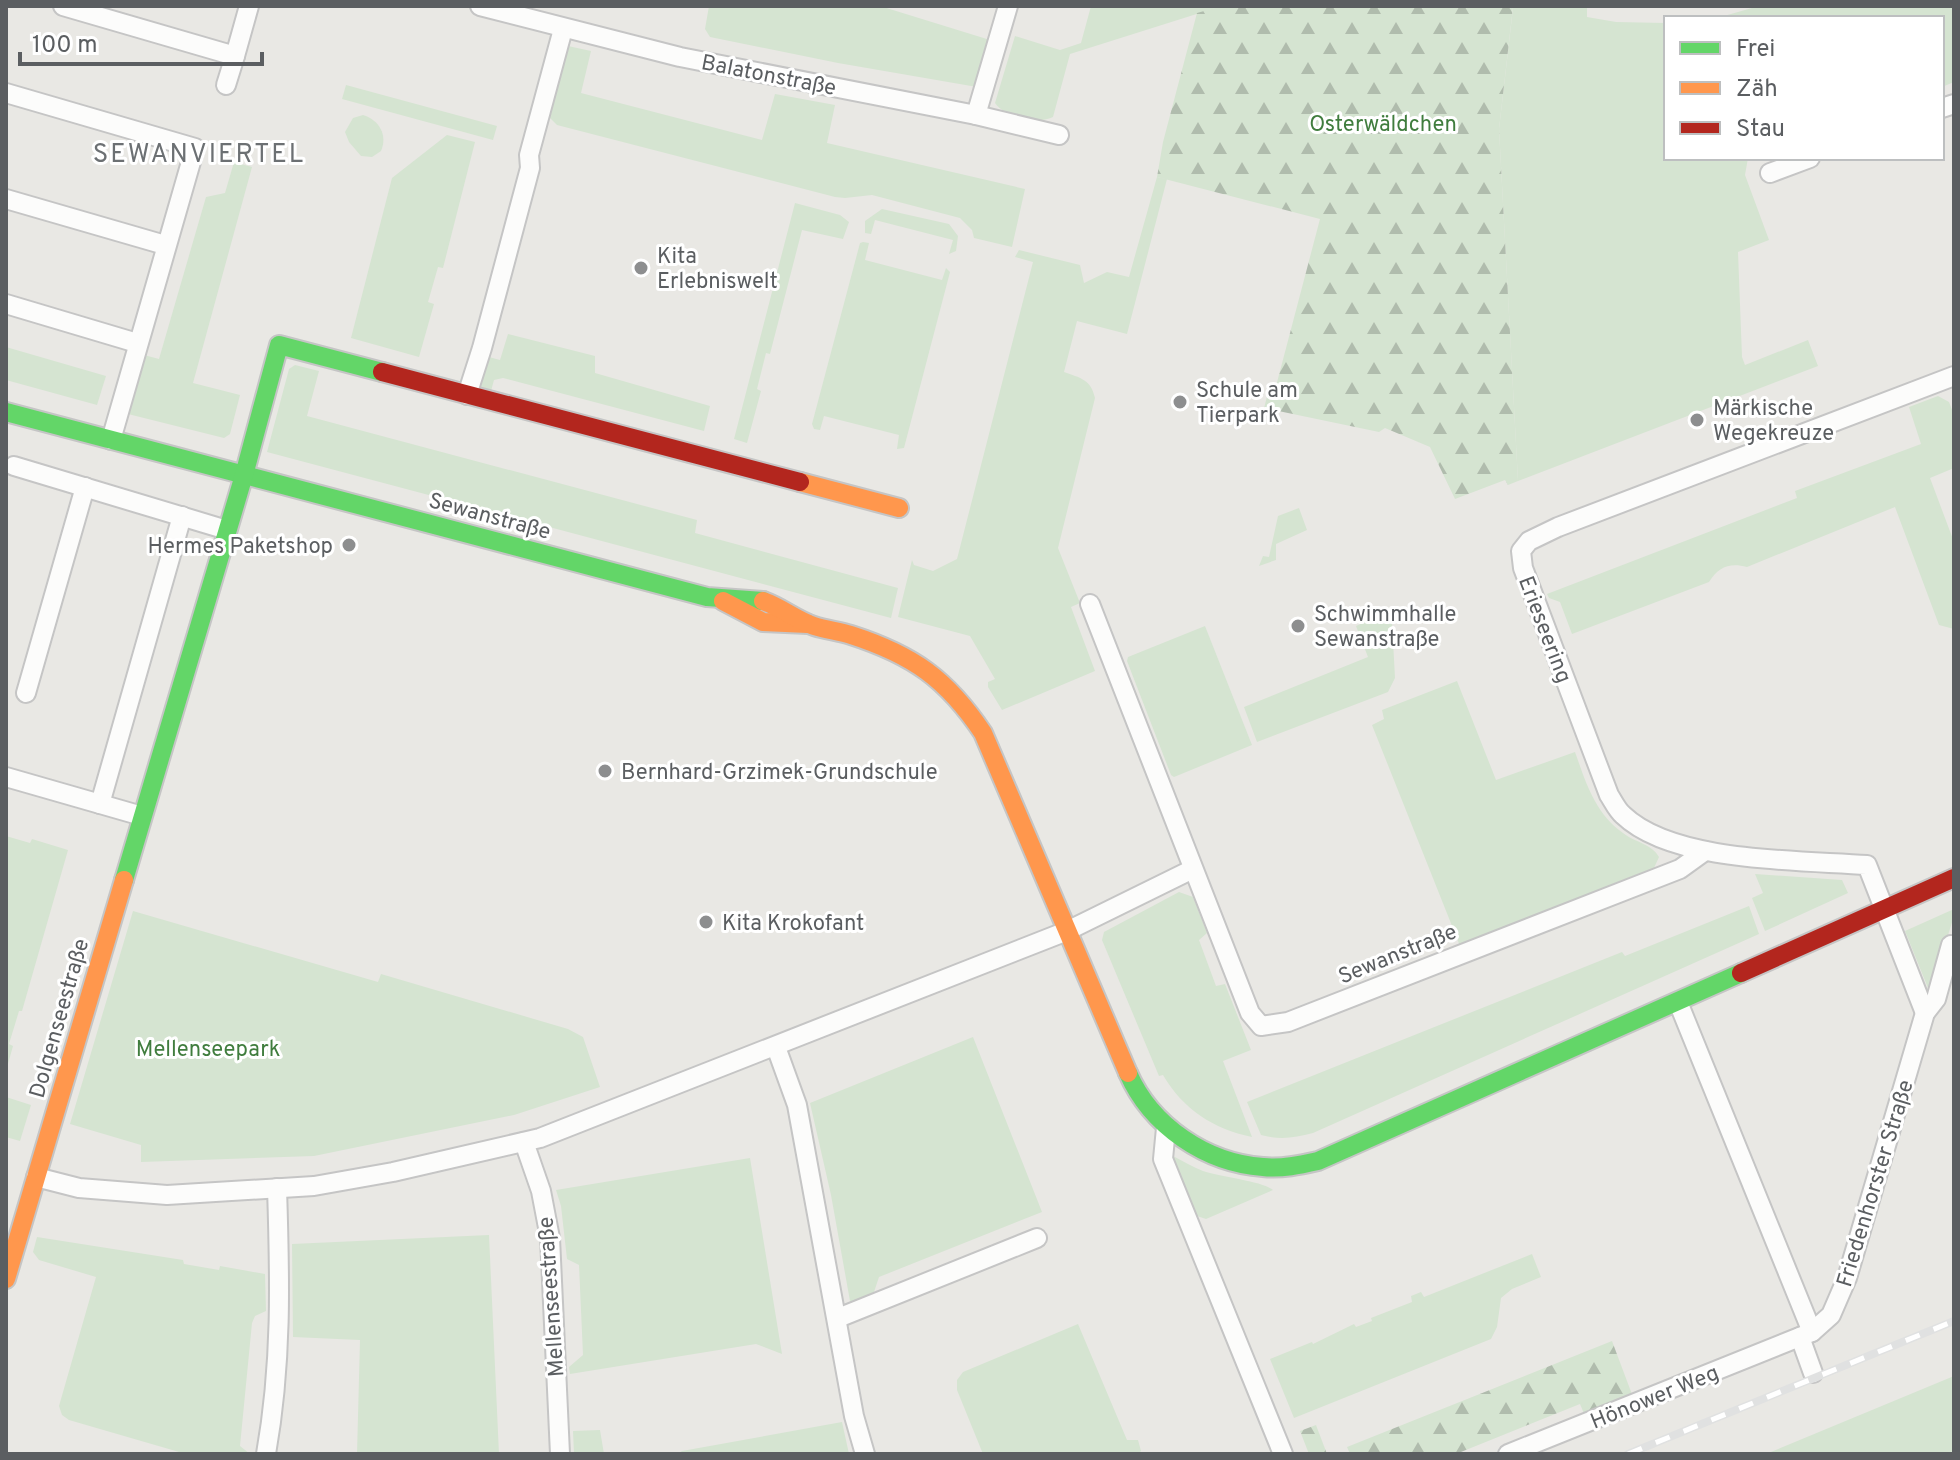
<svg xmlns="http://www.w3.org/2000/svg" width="1960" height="1460" font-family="Overpass,sans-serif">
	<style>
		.green { fill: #d5e4d1 }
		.forest { fill: url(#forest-firs) }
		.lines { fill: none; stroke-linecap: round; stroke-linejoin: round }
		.street-casing { stroke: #c5c5c5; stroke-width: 22 }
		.fast-casing { stroke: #c5c5c5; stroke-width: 22 }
		.slow-casing { stroke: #c5c5c5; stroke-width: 22 }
		.jam-casing { stroke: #c5c5c5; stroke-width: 22 }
		.street { stroke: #fcfcfb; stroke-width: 18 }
		.fast { stroke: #63d668; stroke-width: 18 }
		.slow { stroke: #ff974d; stroke-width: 18 }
		.jam { stroke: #b3261e; stroke-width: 18 }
		.rail-casing { stroke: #e0e1e1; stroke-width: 8 }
		.rail { stroke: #fff; stroke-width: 5; stroke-dasharray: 15; stroke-linecap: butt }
		.poi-dot { fill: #8d8e8f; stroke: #fff; stroke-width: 3 }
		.labels { text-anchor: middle; stroke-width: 6; stroke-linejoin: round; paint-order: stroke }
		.street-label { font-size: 22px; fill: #5b5e61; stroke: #fff }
		.park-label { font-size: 22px; fill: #407d3e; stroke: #fff }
		.poi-label { font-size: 22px; fill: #5b5e61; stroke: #fff; text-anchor: start }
		.quarter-label { font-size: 26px; letter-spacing: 2px; fill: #6c7073; stroke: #fff }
	</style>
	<defs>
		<pattern id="forest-firs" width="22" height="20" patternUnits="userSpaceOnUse" patternTransform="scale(2)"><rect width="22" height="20" fill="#d5e4d1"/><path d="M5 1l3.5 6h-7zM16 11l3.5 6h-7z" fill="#b0bcad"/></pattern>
	</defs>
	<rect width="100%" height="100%" fill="#e9e8e4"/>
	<g class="green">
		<polygon points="709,6 880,6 990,40 977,87 838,63 710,37 705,29"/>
		<path d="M1091,6H1222L1070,54L1053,117C1036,125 1006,118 995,103L1015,36L1060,50L1081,43Z"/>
		<polygon points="1508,6 1587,6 1587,17 1616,22 1666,23 1666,158 1748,158 1745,175 1769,240 1738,252 1742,357 1745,365 1808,340 1818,366 1518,481 1499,129 1513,8"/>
		<polygon points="1759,6 1954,6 1954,82 1942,87 1942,18 1717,18"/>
		<polygon points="568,46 591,51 581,93 762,140 775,94 835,105 827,143 1025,189 1012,247 974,238 972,230 960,218 872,195 845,198 835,197 557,125 549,117"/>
		<polygon points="346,85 497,126 493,140 342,99"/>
		<path d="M363,115C379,120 388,135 381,151L372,157L361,156L349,142L345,132L353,118Z"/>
		<polygon points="447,135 475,142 443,268 438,267 428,302 434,304 419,357 351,338 392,178"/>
		<polygon points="234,162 252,167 193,383 240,395 230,434 224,438 124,413 144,355 159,359 206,197 225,193"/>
		<path d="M1157,177L1167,179L1127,334L1077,321L1064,372C1080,378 1091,379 1095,398L1058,548L1080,603L1071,607L1095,671L1002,710L988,687V682L995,679L970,636L898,617L912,560L914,565L933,571L957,559L1033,262L1015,257L1019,250L1080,265L1084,283L1107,272L1129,277Z"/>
		<polygon points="795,203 840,215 849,222 843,239 802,230 770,354 766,353 757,389 761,391 747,443 734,439"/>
		<polygon points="882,209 949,224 958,236 956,251 949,254 953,240 875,220 871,234 865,233 865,221"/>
		<polygon points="863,242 869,243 865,260 942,280 946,268 950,272 904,448 897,449 899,435 824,416 820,430 814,429 812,424 860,243"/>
		<polygon points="508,334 595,356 595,373 710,406 704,431 503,378 494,380 491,391 478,389 480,362 489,357 500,360"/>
		<polygon points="6,347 106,376 97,405 6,380"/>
		<polygon points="295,365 319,371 307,416 697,520 695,533 898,588 891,618 267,452 289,369"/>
		<path d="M1938,396L1949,402L1954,415V468L1930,478L1954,542V629L1939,625L1895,507L1747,567C1730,562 1718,567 1709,582L1572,634L1560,602L1549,598L1547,594L1797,498L1795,491L1921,444L1909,407Z"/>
		<polygon points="1299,508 1307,530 1276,544 1276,560 1259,566 1263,556 1269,557 1278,516"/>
		<polygon points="1380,608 1392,622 1395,678 1388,692 1257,742 1244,707 1368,657 1356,626 1365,622 1363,614"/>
		<polygon points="1205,626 1252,745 1174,777 1171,775 1127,661 1128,657"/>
		<path d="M1457,681L1496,780L1575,752C1586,783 1595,813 1623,833C1634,842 1652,844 1659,857L1654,868L1615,883V887L1460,946L1372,725L1384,719L1382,710Z"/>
		<polygon points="6,836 30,843 32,839 68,850 22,1011 19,1011 9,1044 13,1046 6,1071"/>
		<polygon points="1755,874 1842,880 1848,893 1765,931 1752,898 1763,893"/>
		<path d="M1179,892L1193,897L1207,933L1199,940L1216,986L1225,984L1251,1050L1223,1061L1252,1137C1213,1129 1183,1109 1163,1075L1159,1076L1102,940L1104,932Z"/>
		<path d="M1749,906L1759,934L1313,1133C1294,1138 1280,1140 1261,1135L1247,1102L1622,952L1625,956Z"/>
		<polygon points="1954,909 1954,916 1930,993 1905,931"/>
		<polygon points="133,911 378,982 381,974 568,1029 583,1037 600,1087 514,1115 314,1156 141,1162 141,1145 70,1124"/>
		<polygon points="973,1037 1042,1212 879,1277 872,1298 856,1304 850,1301 831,1195 810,1103"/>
		<polygon points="6,1097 31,1105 20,1141 6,1137"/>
		<path d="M1173,1156C1183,1161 1193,1167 1203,1171C1219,1177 1263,1181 1273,1190L1206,1219L1197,1216L1169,1160Z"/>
		<polygon points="750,1158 782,1354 756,1344 570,1374 569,1367 583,1355 579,1265 567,1259 561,1206 556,1190"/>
		<polygon points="489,1235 499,1454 357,1454 360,1340 293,1337 292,1244"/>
		<polygon points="37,1237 183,1260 184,1264 219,1270 220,1266 265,1274 266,1311 255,1316 252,1323 240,1446 250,1454 186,1454 69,1420 62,1415 59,1406 96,1277 39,1260 33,1252"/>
		<polygon points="1532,1254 1541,1277 1512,1289 1501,1298 1497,1327 1491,1339 1294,1418 1270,1359 1312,1342 1313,1344 1354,1324 1356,1327 1372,1321 1371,1318 1412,1302 1411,1296 1421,1292 1424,1297"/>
		<polygon points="1078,1324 1127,1440 1138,1440 1141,1451 1138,1454 983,1454 957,1390 957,1380 963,1372"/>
		<polygon points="1954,1376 1954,1454 1766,1454"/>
		<polygon points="842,1422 849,1454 677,1454 682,1451"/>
		<polygon points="600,1430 604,1454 574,1454 573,1431"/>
	</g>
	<g class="forest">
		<polygon points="1222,6 1513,7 1499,129 1518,481 1508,485 1505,480 1455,499 1430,447 1385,428 1379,432 1264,408 1269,389 1275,390 1320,219 1157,177 1163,142 1197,13"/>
		<polygon points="1612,1341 1633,1397 1585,1416 1580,1404 1456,1454 1350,1454 1347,1447"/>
		<polygon points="1316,1425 1327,1454 1309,1454 1300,1431"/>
	</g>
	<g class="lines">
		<g class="street-casing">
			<g id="street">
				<polyline points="63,6 235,56 249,6"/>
				<polyline points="480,6 680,57 976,115 1059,135"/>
				<polyline points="226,85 235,56"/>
				<polyline points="6,93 195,148 111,440"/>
				<polyline points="1942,108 1954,104"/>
				<polyline points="976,115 1008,6"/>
				<polyline points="1770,173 1810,158"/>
				<polyline points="6,199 165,245"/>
				<polyline points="6,304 137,343"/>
				<polyline points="467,395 482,348 530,168 529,155 563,29"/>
				<polyline points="14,466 227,530"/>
				<polyline points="1090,604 1250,1013 1261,1026 1288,1022 1680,869 1705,851"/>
				<polyline points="26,693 85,487"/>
				<polyline points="6,777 142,816"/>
				<polyline points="100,804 182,516"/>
				<polyline points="1678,1002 1812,1332"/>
				<path d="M1925,1013L1867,865C1799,860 1673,863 1623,815C1617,810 1613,801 1609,795L1531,589L1523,568L1521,551L1529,541L1558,527L1954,376"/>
				<polyline points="776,1047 797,1105 854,1416 865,1454"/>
				<polyline points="1166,1128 1163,1159 1283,1454"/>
				<polyline points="524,1142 541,1191 550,1238 560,1454"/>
				<polyline points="36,1177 79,1188 167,1195 314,1186 393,1172 540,1138 1067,931 1193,869"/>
				<polyline points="838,1318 1037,1238"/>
				<polyline points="1800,1337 1813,1373"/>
				<path d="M266,1454C282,1364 280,1280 277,1188"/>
				<polyline points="1508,1454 1812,1332 1831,1315 1847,1278 1925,1013 1936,999 1951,945"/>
			</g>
		</g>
		<g class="fast-casing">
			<g id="fast">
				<polyline points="6,412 707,597 763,601"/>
				<polyline points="124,880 244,475 279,345 382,372"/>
				<path d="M1128,1073C1151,1126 1206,1163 1263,1167C1282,1169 1300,1165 1318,1161L1741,973"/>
			</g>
		</g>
		<g class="slow-casing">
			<g id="slow">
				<polyline points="800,482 899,508"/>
				<polyline points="723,601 763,622 808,624"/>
				<path d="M763,601C781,607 796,620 814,626C826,630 839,631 851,635C913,655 947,679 983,733L1128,1073"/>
				<polyline points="6,1279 124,880"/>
			</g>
		</g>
		<g class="jam-casing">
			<g id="jam">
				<polyline points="382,372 800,482"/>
				<polyline points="1741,973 1954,878"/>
			</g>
		</g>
		<use href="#street" class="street"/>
		<use href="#fast" class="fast"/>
		<use href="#slow" class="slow"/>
		<use href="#jam" class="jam"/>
		<g class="rail-casing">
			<polyline id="rail" points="1628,1454 1954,1321"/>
		</g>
		<use href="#rail" class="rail"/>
	</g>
	<g class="poi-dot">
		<circle cx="641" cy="268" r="8"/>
		<circle cx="1180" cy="402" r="8"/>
		<circle cx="1697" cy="420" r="8"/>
		<circle cx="349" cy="545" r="8"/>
		<circle cx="1298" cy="626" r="8"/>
		<circle cx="605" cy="771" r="8"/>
		<circle cx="706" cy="922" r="8"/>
	</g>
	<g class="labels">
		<g class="street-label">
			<text transform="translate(769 74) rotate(11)" y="8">Balatonstraße</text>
			<text transform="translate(490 515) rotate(15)" y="8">Sewanstraße</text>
			<text transform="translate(1546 629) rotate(69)" y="8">Erieseering</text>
			<text transform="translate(1397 953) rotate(-22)" y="8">Sewanstraße</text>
			<text transform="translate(58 1018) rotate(-74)" y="8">Dolgenseestraße</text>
			<text transform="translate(1874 1183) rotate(-73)" y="8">Friedenhorster Straße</text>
			<text transform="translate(550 1297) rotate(-94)" y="8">Mellenseestraße</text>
			<text transform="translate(1654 1396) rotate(-22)" y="8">Hönower Weg</text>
		</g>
		<g class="park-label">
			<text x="1383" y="131">Osterwäldchen</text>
			<text x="208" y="1056">Mellenseepark</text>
		</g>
		<g class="poi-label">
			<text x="657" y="263">Kita<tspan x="657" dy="25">Erlebniswelt</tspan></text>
			<text x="1196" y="397">Schule am<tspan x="1196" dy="25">Tierpark</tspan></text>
			<text x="1713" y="415">Märkische<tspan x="1713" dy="25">Wegekreuze</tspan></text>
			<text x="333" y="553" text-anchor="end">Hermes Paketshop</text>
			<text x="1314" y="621">Schwimmhalle<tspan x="1314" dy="25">Sewanstraße</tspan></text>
			<text x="621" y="779">Bernhard-Grzimek-Grundschule</text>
			<text x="722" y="930">Kita Krokofant</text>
		</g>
		<g class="quarter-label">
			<text x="199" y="162">SEWANVIERTEL</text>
		</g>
	</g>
	<rect width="1960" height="1460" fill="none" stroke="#5b5e61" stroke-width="16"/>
	<rect x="1664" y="16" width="280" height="144" fill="#ffffff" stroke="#bdbfc0" stroke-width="2"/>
	<rect x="1680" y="42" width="40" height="12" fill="#63d668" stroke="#bdbfc0" stroke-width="2"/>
	<text x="1736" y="56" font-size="24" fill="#5b5e61">Frei</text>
	<rect x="1680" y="82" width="40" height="12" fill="#ff974d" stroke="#bdbfc0" stroke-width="2"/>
	<text x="1736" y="96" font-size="24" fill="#5b5e61">Zäh</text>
	<rect x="1680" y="122" width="40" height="12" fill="#b3261e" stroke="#bdbfc0" stroke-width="2"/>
	<text x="1736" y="136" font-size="24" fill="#5b5e61">Stau</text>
	<path d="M20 52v12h242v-12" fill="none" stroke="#5b5e61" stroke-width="4"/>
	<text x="32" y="52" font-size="24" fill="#5b5e61" stroke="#ffffff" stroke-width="6" paint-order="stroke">100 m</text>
</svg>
